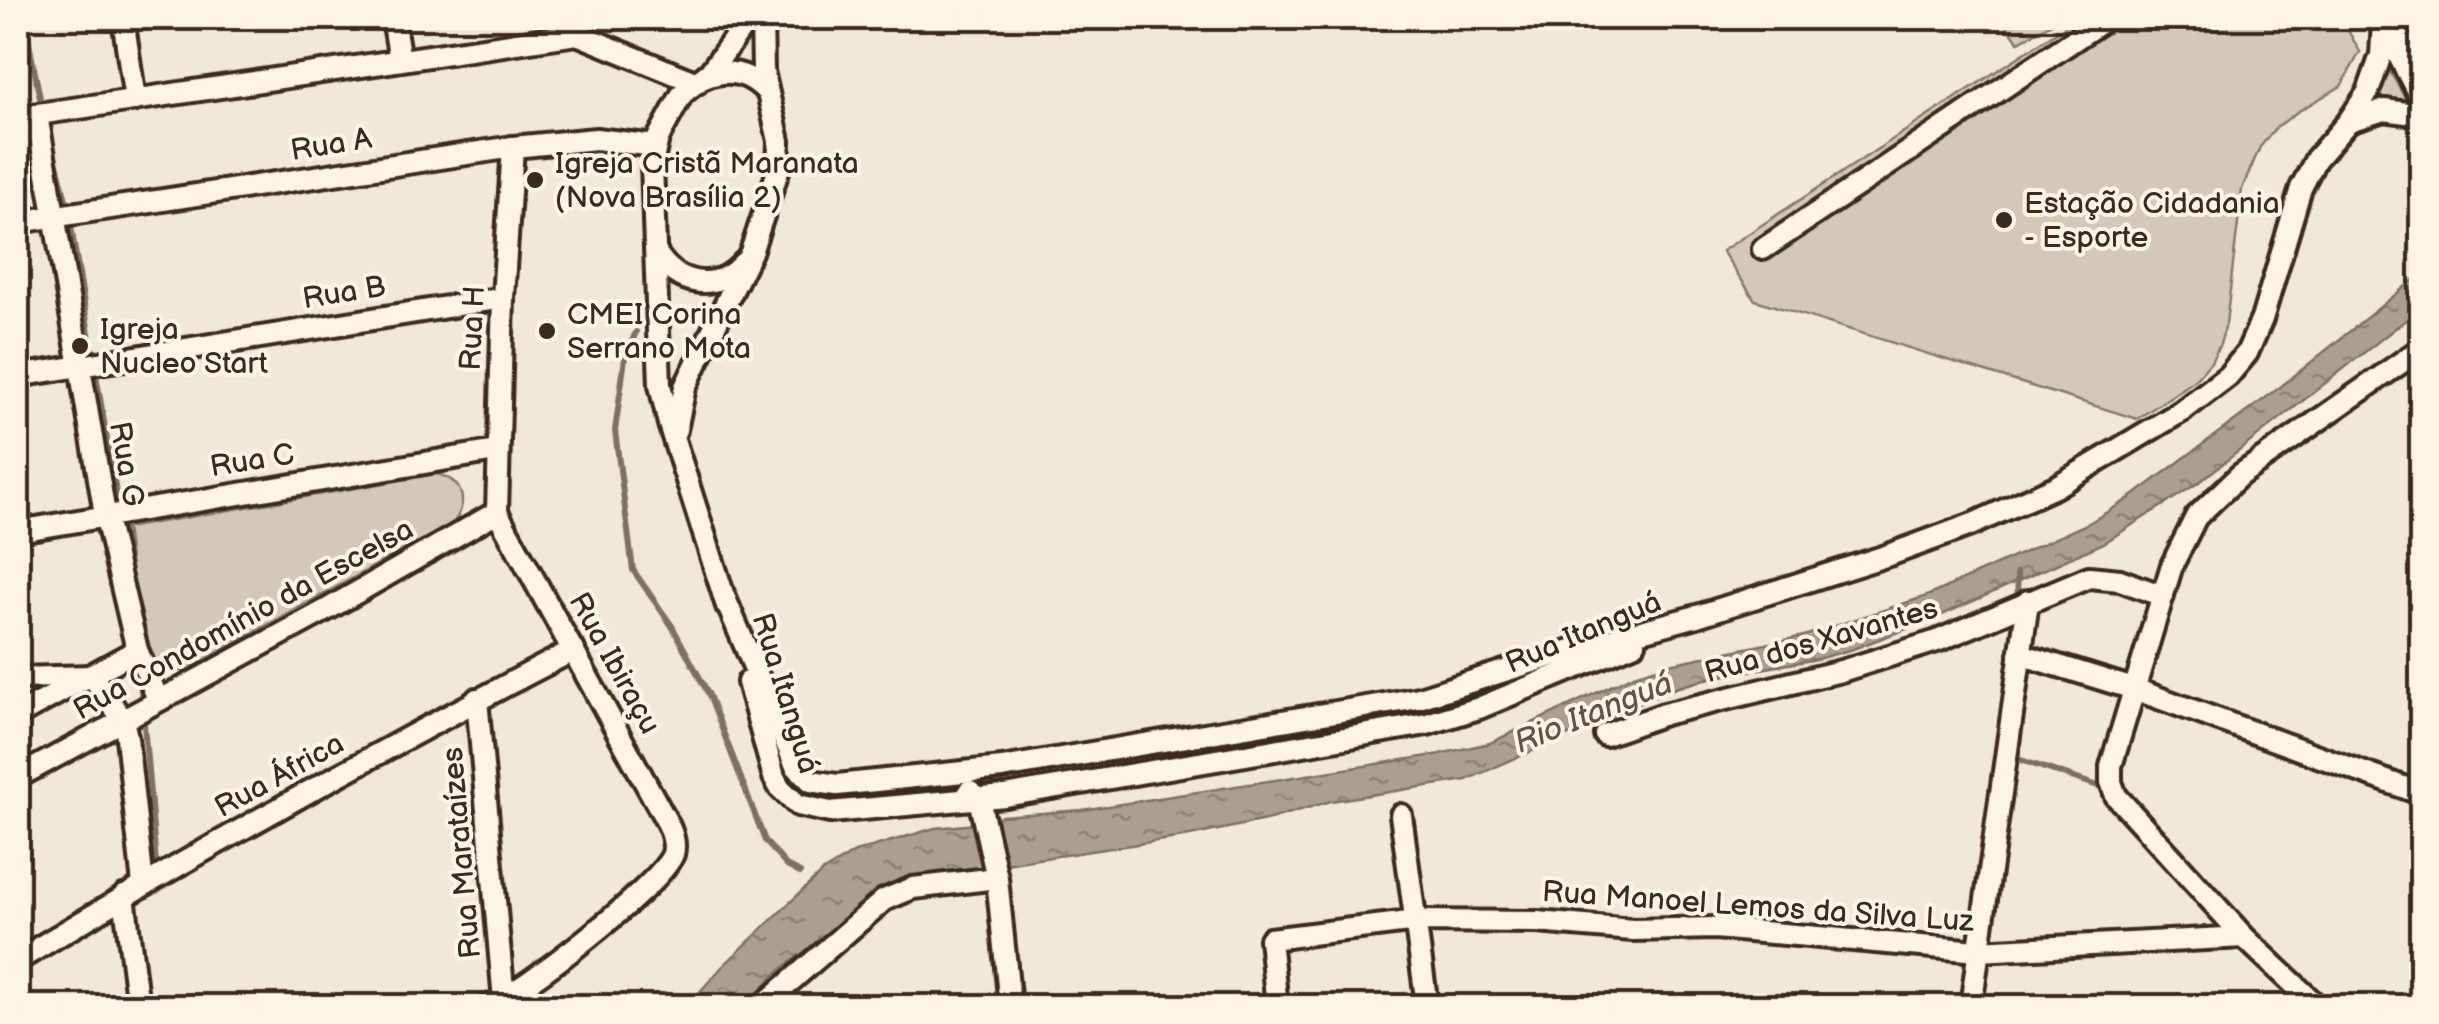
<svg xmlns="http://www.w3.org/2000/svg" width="2439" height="1024" font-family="'Balsamiq Sans',sans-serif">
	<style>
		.green { fill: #d2c9ba; stroke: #867a6c; stroke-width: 2.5 }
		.water { fill: url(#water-ripples); stroke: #7e7163; stroke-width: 2.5 }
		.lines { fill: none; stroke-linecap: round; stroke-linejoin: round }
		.stream { stroke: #7e7163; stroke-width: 6 }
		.street-casing { stroke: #3b2a1e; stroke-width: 28 }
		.secondary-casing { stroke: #3b2a1e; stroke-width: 38 }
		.street { stroke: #fcf5e5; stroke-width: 20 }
		.secondary { stroke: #fcf5e5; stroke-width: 30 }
		.poi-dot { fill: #3b2a1e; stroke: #fcf5e5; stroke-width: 4 }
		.labels { text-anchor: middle; stroke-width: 8; stroke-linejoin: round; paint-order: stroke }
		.street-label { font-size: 30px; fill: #3b2a1e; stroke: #fcf5e5 }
		.poi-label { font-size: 30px; fill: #3b2a1e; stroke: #fcf5e5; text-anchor: start }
		.water-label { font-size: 32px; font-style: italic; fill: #625346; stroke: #fcf5e5 }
	</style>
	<defs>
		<pattern id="water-ripples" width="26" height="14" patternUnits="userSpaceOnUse" patternTransform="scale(2.5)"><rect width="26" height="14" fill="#aaa091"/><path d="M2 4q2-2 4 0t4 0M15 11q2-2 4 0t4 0" fill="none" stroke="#8c8376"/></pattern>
	</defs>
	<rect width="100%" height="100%" fill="#f0e9d9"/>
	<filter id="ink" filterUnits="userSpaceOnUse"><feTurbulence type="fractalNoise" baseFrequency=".01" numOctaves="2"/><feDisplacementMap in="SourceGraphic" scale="20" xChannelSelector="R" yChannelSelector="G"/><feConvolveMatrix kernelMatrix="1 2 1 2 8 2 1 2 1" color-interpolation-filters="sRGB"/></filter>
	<g filter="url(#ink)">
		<g class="green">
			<polygon points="2001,18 2060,18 2019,42"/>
			<polygon points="2078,18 2341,18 2360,52 2341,86 2297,112 2277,127 2260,147 2242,189 2226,324 2220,344 2211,362 2194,381 2137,419 1755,300 1722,251"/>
			<polygon points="2386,64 2408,104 2368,104"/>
			<path d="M436,474C462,479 470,502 453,523L184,671C170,671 157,667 150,654C135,627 131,561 126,528Z"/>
		</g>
		<polygon class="water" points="2421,274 2421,308 2198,483 2104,543 1935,618 1853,649 1817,659 1710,678 1675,688 1466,780 1331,801 1270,819 1190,836 906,879 889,887 779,971 745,1006 687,1006 722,967 822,872 855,852 935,828 976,824 1002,816 1082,810 1435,755 1490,743 1634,675 1670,664 1804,636 1927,596 2089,523 2130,498 2279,388"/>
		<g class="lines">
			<g class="stream">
				<polyline points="24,18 42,108"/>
				<polyline points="52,144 68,208"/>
				<polyline points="71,227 131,581"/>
				<polyline points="636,332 625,358 615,431 633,570 672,626 709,695 765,841 787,866 800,873"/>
				<polyline points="2017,573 2018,601"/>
				<polyline points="140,678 157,875"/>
				<polyline points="2016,748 2018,759 2110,790"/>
				<polyline points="2285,989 2301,1006"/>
			</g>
			<g class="street-casing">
				<g id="street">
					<polyline points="123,18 135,100"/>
					<polyline points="393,18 400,60"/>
					<polyline points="577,34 697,83"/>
					<path d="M704,78C727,68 748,72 765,90"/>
					<polyline points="37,115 105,514 137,650 158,699"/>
					<polyline points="18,117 577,34 584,18"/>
					<polyline points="2349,121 2384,110 2422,115"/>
					<polyline points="18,222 513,147 596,139 655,146"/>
					<polyline points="1763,249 2107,18"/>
					<path d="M656,252C675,286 717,293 743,263"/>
					<polyline points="18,376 503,298"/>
					<polyline points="676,430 685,387 751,252 778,171 779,141 763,71 762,18"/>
					<polyline points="18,531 496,451"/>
					<polyline points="724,596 796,766 811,781 837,785 1002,768 1419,698 1568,651 1697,616 1889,555 1973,524 2055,487 2182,411 2228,376 2247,353 2262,319 2301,188 2316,159 2348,122 2368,92 2381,55 2383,21"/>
					<polyline points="727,606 669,424 660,385 652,164 658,138 682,94 710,72 749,18"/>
					<polyline points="2020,654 2137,690 2422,794"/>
					<polyline points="18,678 92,676 123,720 127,737 143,885"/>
					<polyline points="748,682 774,777 780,788 798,805 830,812 1005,796 1427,724 1479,708 1635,643"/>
					<polyline points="477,699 504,1000"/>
					<polyline points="18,715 137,650"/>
					<polyline points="1605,735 1664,714 1841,671 1937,641 2089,577 2120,580 2163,596"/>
					<polyline points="18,777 328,609 497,512"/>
					<polyline points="969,791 979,799 997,878 1010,1006"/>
					<polyline points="1401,815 1427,1006"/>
					<polyline points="124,896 138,1006"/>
					<path d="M18,960C199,851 385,747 574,650"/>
					<path d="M489,1006C522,993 662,884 673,854C676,843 672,833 668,824L497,512L503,298L513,147"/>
					<polyline points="762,1006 884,900 913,888 997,878"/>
					<polyline points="1277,1006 1270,939 1417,921 1537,922 1633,930 1715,928 1978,951 2244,937"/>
					<polyline points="1971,1006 2028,601"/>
					<polyline points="2317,1006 2244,937 2116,796 2111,782 2111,766 2172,565 2196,517 2240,475 2422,348"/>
				</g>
			</g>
			<g class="secondary-casing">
				<polyline id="secondary" points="2385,18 2422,90"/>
			</g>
			<use href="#street" class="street"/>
			<use href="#secondary" class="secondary"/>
		</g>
	</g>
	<g class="poi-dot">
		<circle cx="535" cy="180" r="10"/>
		<circle cx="2004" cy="220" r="10"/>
		<circle cx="547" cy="331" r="10"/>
		<circle cx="80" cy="346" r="10"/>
	</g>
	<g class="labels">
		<g class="street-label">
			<text transform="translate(331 144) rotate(-9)" y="10">Rua A</text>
			<text transform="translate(344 292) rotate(-9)" y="10">Rua B</text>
			<text transform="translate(472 328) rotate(-87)" y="10">Rua H</text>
			<text transform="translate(252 460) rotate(-9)" y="10">Rua C</text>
			<text transform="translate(127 464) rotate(80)" y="10">Rua G</text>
			<text transform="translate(243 619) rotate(-29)" y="10">Rua Condomínio da Escelsa</text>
			<text transform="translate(1583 632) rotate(-23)" y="10">Rua Itanguá</text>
			<text transform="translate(1821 640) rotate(-16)" y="10">Rua dos Xavantes</text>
			<text transform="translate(615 663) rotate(61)" y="10">Rua Ibiraçu</text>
			<text transform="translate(786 693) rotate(73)" y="10">Rua Itanguá</text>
			<text transform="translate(279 775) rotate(-29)" y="10">Rua África</text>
			<text transform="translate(461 853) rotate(-95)" y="10">Rua Marataízes</text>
			<text transform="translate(1758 906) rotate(4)" y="10">Rua Manoel Lemos da Silva Luz</text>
		</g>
		<g class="poi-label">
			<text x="555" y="173">Igreja Cristã Maranata<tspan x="555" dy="34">(Nova Brasília 2)</tspan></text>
			<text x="2024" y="213">Estação Cidadania<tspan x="2024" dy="34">- Esporte</tspan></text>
			<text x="567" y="324">CMEI Corina<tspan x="567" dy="34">Serrano Mota</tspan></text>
			<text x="100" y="339">Igreja<tspan x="100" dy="34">Nucleo Start</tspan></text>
		</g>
		<g class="water-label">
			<text transform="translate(1593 712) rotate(-22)" y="11">Rio Itanguá</text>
		</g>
	</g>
	<rect width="2439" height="1024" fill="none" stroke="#fcf5e5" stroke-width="60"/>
	<rect x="30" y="30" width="2379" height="964" fill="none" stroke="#3b2a1e" stroke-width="4" filter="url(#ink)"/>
</svg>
